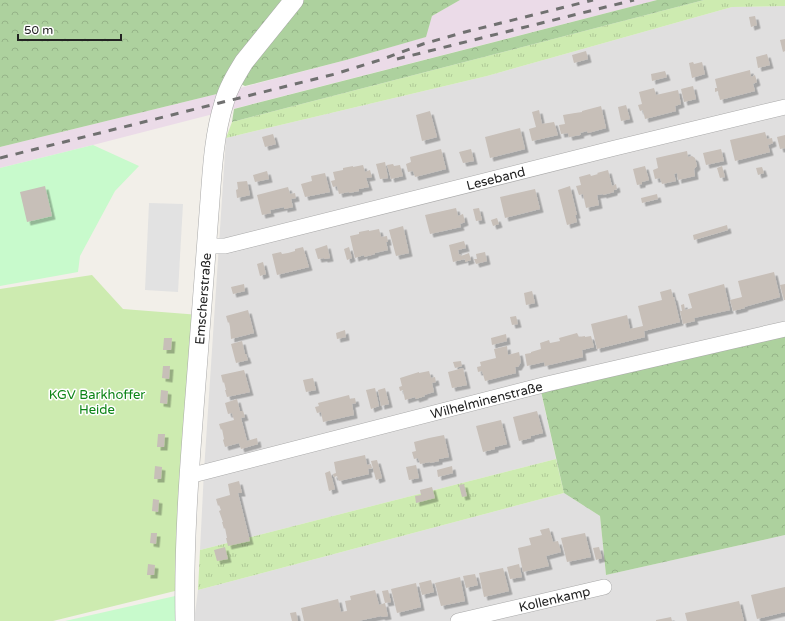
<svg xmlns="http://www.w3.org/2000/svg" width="785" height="621" font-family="'Varela Round',sans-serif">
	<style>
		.residential { fill: #e0dfdf }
		.industrial { fill: #ebdbe8 }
		.grass { fill: url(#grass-tufts) }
		.forest { fill: url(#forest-crowns) }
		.park { fill: #c8facc }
		.garden { fill: #cdebb0 }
		.parking { fill: #e2e2e2 }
		.building { fill: #c7bfb8; filter: url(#shadow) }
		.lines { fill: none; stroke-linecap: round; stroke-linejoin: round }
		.minor-casing { stroke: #a9a9a9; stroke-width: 16 }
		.tertiary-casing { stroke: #a9a9a9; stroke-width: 20 }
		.minor { stroke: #fff; stroke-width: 15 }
		.tertiary { stroke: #fff; stroke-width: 19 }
		.rail { stroke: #707070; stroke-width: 3; stroke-dasharray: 8 8; stroke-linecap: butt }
		.labels { text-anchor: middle; stroke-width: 3; stroke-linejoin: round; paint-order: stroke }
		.street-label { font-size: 13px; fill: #222; stroke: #fff }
		.park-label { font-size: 13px; fill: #0c8416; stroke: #fff }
	</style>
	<defs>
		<pattern id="grass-tufts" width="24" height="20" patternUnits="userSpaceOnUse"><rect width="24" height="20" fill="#cdebb0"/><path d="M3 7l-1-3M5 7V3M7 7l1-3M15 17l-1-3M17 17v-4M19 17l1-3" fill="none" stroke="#b0c997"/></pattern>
		<pattern id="forest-crowns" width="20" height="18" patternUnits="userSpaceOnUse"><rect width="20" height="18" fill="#add19e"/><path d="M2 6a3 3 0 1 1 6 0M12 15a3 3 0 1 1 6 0" fill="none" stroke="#95b388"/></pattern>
		<filter id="shadow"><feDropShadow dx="3.5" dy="3.5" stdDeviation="0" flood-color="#0004"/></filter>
	</defs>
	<rect width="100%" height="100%" fill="#f2efe9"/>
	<g class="residential">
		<polygon points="785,6 785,333 540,388 556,459 200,550 204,471 226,138 487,76 732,7"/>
		<polygon points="564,493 600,516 606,575 785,535 785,621 194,621 198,590"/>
	</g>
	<polygon class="industrial" points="460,0 657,0 93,145 0,168 0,147 225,92 346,60 425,37 432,16"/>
	<g class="grass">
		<polygon points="704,0 785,0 785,6 732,7 487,76 226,138 232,122"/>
		<polygon points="556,459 564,493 198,590 200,550"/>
	</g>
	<g class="forest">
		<polygon points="0,0 287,0 225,92 0,147"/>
		<polygon points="301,0 460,0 432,16 426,37 346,60 245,86 237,82"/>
		<polygon points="657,0 704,0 232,122 234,109"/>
		<polygon points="785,333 785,535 606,575 600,516 564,493 540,387"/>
	</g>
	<g class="park">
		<polygon points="93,145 139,166 115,191 80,256 78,272 0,286 0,168"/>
		<polygon points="184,594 185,621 65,621"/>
	</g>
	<polygon class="garden" points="92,275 123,309 200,315 183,589 53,621 0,621 0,289"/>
	<polygon class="parking" points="149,203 183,204 178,292 145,290"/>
	<g class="building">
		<polygon points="755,16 757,25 751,27 749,17"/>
		<polygon points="785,39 785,51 783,52 780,40"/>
		<polygon points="586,51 588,59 574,63 572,55"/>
		<polygon points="767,54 770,65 758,68 756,57"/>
		<polygon points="693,62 694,64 702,62 705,74 692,78 689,63"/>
		<polygon points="750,70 751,77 755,75 757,82 753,84 755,91 720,100 718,91 715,92 715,88 717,88 715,79"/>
		<polygon points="665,71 667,77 652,81 651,74"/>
		<polygon points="693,86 696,99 684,102 681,89"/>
		<polygon points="654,88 656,95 678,90 681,104 675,106 676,111 645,119 643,110 640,111 638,105 642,104 639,92"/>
		<polygon points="626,105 630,119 621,121 618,107"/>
		<polygon points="601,106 606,128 588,133 587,131 580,133 581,134 580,135 569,137 568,133 561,134 559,125 565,124 563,115 575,113 582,112 582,111"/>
		<polygon points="539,110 542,124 554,122 558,135 532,141 529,129 536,127 532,112"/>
		<polygon points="430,111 437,137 422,141 416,115"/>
		<polygon points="520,128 525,149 490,158 485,137"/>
		<polygon points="765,132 767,139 772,138 773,143 768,145 770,152 735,161 730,140"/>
		<polygon points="273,134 276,144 265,147 262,137"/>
		<polygon points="785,135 785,148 780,149 777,137"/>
		<polygon points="441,149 446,169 415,177 413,171 408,172 406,164 411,162 410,157"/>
		<polygon points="471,149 474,161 463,163 459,152"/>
		<polygon points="721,149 724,161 706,165 703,153"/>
		<polygon points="687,151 688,157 692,156 695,158 697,166 694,169 695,176 678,180 677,173 674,174 676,181 662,184 660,178 655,179 653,170 658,168 656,158"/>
		<polygon points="385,162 388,178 380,179 376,164"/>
		<polygon points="393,164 394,166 400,165 403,176 391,179 387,165"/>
		<polygon points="363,165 365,172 370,170 372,177 366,178 369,187 359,189 359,191 349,193 349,192 339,194 337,186 333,187 331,181 335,180 333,172 343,170 343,168 353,166 353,167"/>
		<polygon points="645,166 649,180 642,182 642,184 637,185 633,169"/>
		<polygon points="722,166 725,177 720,178 717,168"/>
		<polygon points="762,167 764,173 758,175 756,168"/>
		<polygon points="608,170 612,186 616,184 617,189 614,190 614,192 603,195 603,194 597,195 599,205 586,208 583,194 579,195 576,186 581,185 579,177 590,174 591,176 598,174 597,173"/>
		<polygon points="267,171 269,179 255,182 253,175"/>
		<polygon points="325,173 330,192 305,197 301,184 312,181 311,176"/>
		<polygon points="247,181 250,195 237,198 236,190 238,189 237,182"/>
		<polygon points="45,186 52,216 27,222 20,192"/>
		<polygon points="570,186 577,215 575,215 577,222 567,225 558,190"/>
		<polygon points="288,187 290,194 295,193 296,198 291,199 293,207 284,209 284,207 270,210 271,213 262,215 257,195"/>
		<polygon points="535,189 540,209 505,218 500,197"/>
		<polygon points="657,194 658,199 642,203 641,198"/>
		<polygon points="456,208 458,216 463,214 465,222 460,224 461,227 430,234 425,215"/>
		<polygon points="479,208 482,220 476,221 473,209"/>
		<polygon points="497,218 499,224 493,226 491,220"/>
		<polygon points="727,225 728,230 694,240 693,235"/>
		<polygon points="403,226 409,253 396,256 389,230"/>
		<polygon points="379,229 381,237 387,236 388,242 386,242 388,250 375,253 375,254 364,257 364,255 355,258 350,236 359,234 359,232 369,230 369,231"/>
		<polygon points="464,241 466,248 458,250 459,255 460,254 461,256 469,253 471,260 465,262 465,259 453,262 449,245"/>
		<polygon points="327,245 330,258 324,259 324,258 318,259 315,249"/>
		<polygon points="303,247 309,267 277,275 272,254 281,252 282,254 288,253 295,251 295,249"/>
		<polygon points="349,247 352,258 347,260 344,249"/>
		<polygon points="485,252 487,261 476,264 474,259 477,259 476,254"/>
		<polygon points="263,262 266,274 260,276 257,264"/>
		<polygon points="774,272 780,297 744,307 745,308 733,311 730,300 742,297 738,281"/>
		<polygon points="244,284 245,291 233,294 231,287"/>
		<polygon points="724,284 730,310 694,318 695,321 683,324 680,311 682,311 681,305 684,304 685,310 692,308 688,294"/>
		<polygon points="785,284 785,300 784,300 780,285"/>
		<polygon points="671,289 673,297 674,297 680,322 644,331 645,337 597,349 591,324 627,315 630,329 643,326 638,306 662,300 660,292"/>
		<polygon points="532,291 535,303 526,305 524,293"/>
		<polygon points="248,310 254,333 231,339 230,327 229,322 228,323 226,316"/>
		<polygon points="516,316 518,324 512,325 510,317"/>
		<polygon points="345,330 346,337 337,339 336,333"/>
		<polygon points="577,333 579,337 585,336 585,337 591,336 594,347 582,350 583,357 545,366 544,362 527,366 525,354 531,353 531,352 541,349 540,343 549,340 550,343 560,341 559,338"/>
		<polygon points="506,334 507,341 492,345 491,338"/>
		<polygon points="164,338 172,338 171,350 163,350"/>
		<polygon points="242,341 245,354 246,354 248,360 236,363 231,344"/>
		<polygon points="507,346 508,355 519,352 521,362 518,367 515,367 516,373 485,381 482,371 478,372 477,367 481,366 480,362 496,358 494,349"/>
		<polygon points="461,361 462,366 455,368 453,362"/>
		<polygon points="163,366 170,366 169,379 162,378"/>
		<polygon points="463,368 467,385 452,388 448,372"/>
		<polygon points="244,370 250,392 227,397 225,390 226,390 224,382 223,383 221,375"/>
		<polygon points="429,371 431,378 435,377 436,382 432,383 434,392 424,395 425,396 416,399 415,397 405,400 403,390 400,391 399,387 402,386 400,378 419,372 419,373"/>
		<polygon points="313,378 316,390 306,392 303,380"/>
		<polygon points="375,388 379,406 371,409 366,390"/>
		<polygon points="385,388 389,404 381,406 378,390"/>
		<polygon points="161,390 168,391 167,404 160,403"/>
		<polygon points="349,395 350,399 355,398 356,403 352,404 354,415 323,422 321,412 317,413 315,407 319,406 318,403"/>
		<polygon points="237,399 240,411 243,411 245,417 241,418 247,441 257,438 258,444 241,449 239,443 225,447 223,440 224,439 222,429 221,430 219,424 234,420 232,413 228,414 225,403"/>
		<polygon points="537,411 543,433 531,436 531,438 519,441 513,417"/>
		<polygon points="501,420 507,444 495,447 495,449 483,452 476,426"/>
		<polygon points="158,434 165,434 164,447 157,447"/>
		<polygon points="444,435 449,457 439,459 439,461 430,463 430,462 420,464 418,458 414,459 412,452 416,451 414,442 429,438"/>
		<polygon points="365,455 367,465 371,464 372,468 368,469 369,474 339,481 337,476 334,477 333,474 336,473 334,462"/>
		<polygon points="377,460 382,478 376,480 371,461"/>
		<polygon points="416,465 419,478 409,480 406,467"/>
		<polygon points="155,466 162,467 161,479 154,479"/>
		<polygon points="452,466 453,473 438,477 437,470"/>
		<polygon points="330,471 335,489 329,491 325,473"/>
		<polygon points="239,481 242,493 238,493 250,541 228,546 226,538 227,538 225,528 224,529 222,522 223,522 219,511 221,510 219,505 218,506 216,499 230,495 228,484"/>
		<polygon points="464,484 467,496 462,497 459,485"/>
		<polygon points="432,487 435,498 416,503 415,496 421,495 420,490"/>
		<polygon points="153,499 159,500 158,512 152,511"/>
		<polygon points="549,528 553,542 558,541 561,552 546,556 549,566 523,572 518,548 531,545 529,538 542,535 540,530"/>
		<polygon points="151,533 157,533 156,544 150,543"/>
		<polygon points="585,533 591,557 567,562 561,538"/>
		<polygon points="225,547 228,559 217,561 214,550"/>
		<polygon points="599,547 602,558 596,560 593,548"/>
		<polygon points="148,564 155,565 154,575 147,575"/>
		<polygon points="519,564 522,577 510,579 507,567"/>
		<polygon points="503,568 509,591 484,597 479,573"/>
		<polygon points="475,574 478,585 466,588 463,576"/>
		<polygon points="460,577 465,601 441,606 435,583"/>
		<polygon points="431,580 434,592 422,595 419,583"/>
		<polygon points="416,583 421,607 397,613 391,589"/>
		<polygon points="785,587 785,612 757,619 751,595"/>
		<polygon points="375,590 379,605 385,603 388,616 382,617 381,616 358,621 304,621 301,608 338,599 341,612 347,611 345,601 351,600 350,596"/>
		<polygon points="388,590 391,602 385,603 382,591"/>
		<polygon points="739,601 744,621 687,621 685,613"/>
		<polygon points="296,612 298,621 292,621 290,613"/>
		<polygon points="671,617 672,621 656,621 656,620"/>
	</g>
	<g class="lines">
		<g class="minor-casing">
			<g id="minor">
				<path id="s1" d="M206,246H225L615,148L785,107"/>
				<path id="s2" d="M189,476L547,384L785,329"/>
				<path id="s3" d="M458,621L604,587"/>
			</g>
		</g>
		<g class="tertiary-casing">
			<g id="tertiary">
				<path id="s4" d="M185,621C183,524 193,427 200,331C203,292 206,253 209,213C212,176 213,138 224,103C228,88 236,75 244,62L294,0"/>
			</g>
		</g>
		<use href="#minor" class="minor"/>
		<use href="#tertiary" class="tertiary"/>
		<g class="rail">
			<polyline points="397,59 634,0"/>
			<polyline points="0,158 335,74 383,59 423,44 465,32 593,0"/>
		</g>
	</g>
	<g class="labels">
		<g class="street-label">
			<text dy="5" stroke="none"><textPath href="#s1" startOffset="298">Leseband</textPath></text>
			<text dy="5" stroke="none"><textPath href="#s4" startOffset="323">Emscherstraße</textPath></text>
			<text dy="5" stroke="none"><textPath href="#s2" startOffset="307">Wilhelminenstraße</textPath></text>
			<text dy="5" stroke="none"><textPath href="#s3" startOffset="99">Kollenkamp</textPath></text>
		</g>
		<g class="park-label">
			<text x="97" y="399">KGV Barkhoffer<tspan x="97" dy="15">Heide</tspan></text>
		</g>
	</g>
	<path d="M18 34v6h103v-6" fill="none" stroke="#222222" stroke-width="2"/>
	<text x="24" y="34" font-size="12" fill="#222222" stroke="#ffffff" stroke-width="3" paint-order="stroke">50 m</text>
</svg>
